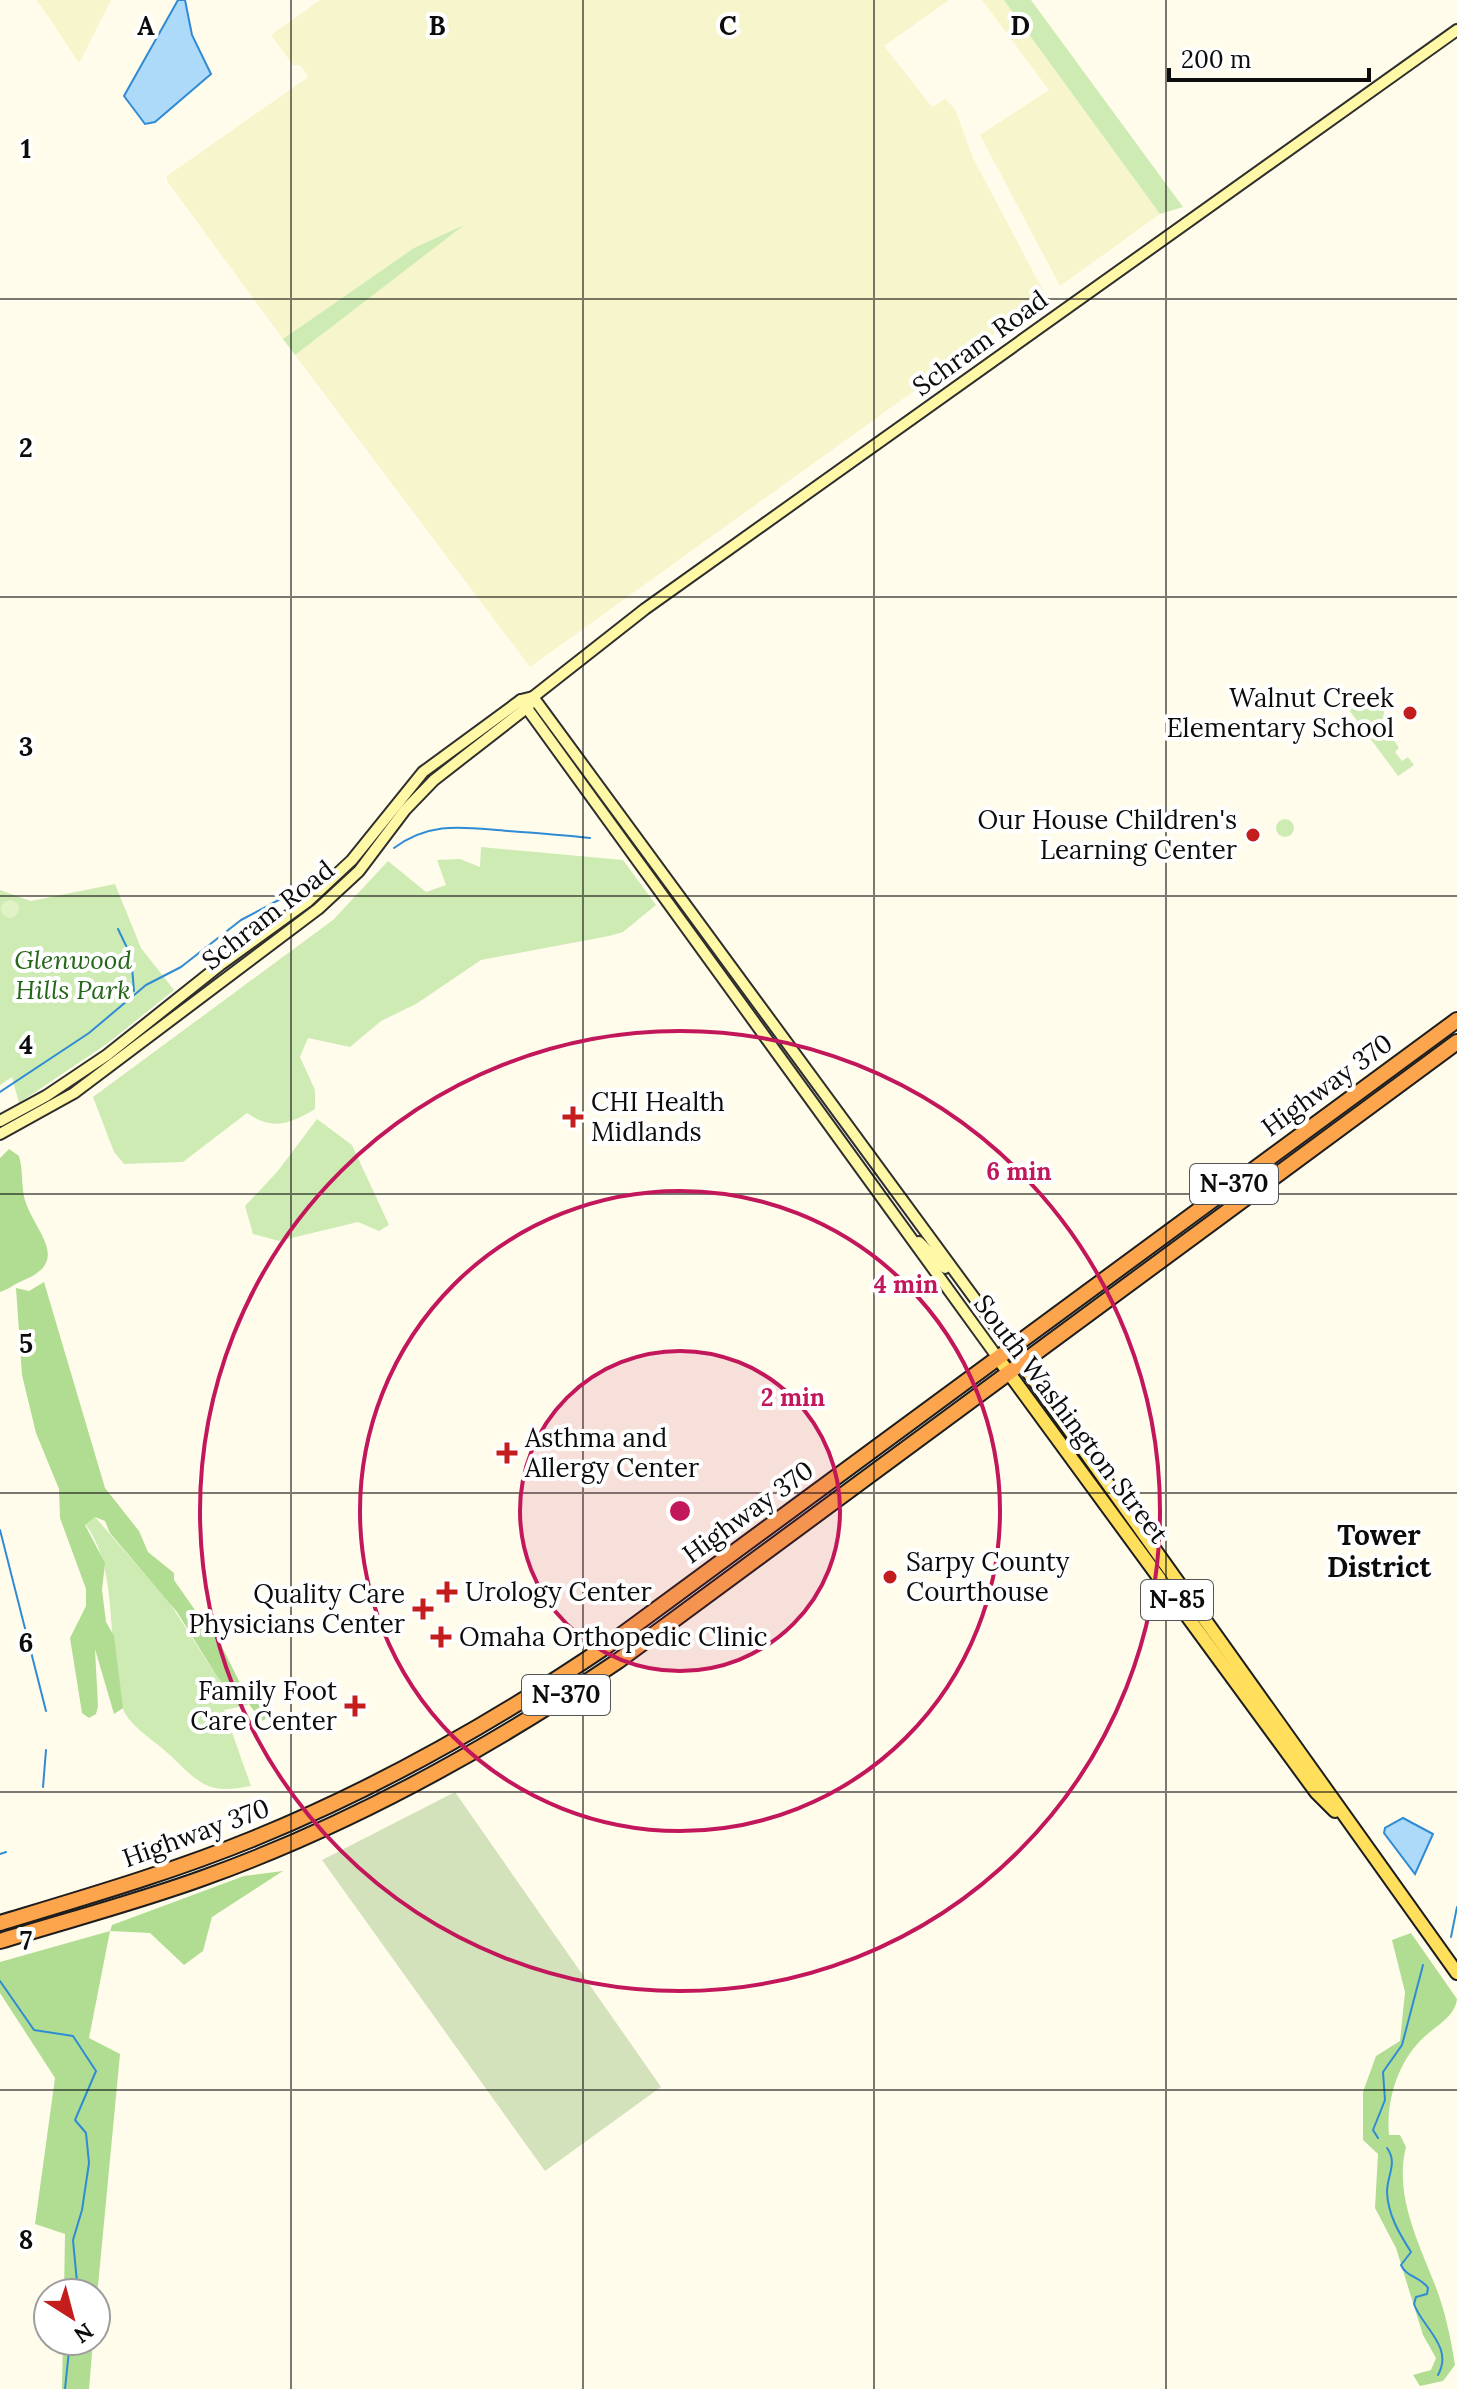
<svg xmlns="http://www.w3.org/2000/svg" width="1457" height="2389" font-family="Lora,serif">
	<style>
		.farmland { fill: #f6f5cb }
		.green { fill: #ceebb4 }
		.forest { fill: #b0dd92 }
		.cemetery { fill: #d4e2bc }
		.pitch { fill: #e1f2c6 }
		.water { fill: #addaf9; stroke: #308bd5; stroke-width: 2 }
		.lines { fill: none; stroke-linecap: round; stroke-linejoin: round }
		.stream { stroke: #308bd5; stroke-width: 2 }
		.secondary-casing { stroke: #2e2e2e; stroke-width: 14 }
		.primary-casing { stroke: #1d1d1d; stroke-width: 16 }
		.highway-casing { stroke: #1d1d1d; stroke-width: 18 }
		.secondary { stroke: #fff9a7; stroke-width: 10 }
		.primary { stroke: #ffdf5c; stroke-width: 12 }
		.highway { stroke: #fca54d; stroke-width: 14 }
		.grid { fill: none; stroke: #0c0c0c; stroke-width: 2; stroke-opacity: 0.55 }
		.ring { fill: none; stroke: #c2185b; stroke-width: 4 }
		.poi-dot { fill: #c41d1d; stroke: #fff; stroke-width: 3 }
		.labels { text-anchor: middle; stroke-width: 8; stroke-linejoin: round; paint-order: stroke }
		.shield { fill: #fff; stroke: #555; stroke-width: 2 }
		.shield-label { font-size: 24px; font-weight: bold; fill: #0c0c0c }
		.street-label { font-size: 26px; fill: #0c0c0c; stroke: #fff }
		.poi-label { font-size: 26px; fill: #0c0c0c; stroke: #fff; text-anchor: start }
		.park-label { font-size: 26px; font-style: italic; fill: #266719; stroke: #fff }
		.neighbourhood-label { font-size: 28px; font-weight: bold; fill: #0c0c0c; stroke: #fff }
		.grid-label { font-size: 26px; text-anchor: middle; font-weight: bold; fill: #0c0c0c; stroke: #fff; stroke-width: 8; stroke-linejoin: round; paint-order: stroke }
		.centre { fill: #c2185b; stroke: #fff; stroke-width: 4 }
		.ring-label { font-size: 24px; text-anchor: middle; font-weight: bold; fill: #c2185b; stroke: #fff; stroke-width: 8; stroke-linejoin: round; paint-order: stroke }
	</style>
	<rect width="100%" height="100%" fill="#fffcec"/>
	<g class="farmland">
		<polygon points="36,0 111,0 79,63 48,16"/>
		<polygon points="320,0 949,0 884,46 932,107 945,99 955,109 973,158 1046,296 530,667 295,355 460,227 414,248 283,339 167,181 167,176 308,77 300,65 293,65 271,35"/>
		<polygon points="982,0 1004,0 1160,214 1060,286 980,135 1049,90"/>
	</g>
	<g class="green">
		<polygon points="1004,0 1031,0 1183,207 1160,214"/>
		<polygon points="464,225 295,355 283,339 414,248"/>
		<polygon points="1360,691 1370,705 1385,708 1382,722 1399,748 1395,752 1402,761 1408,757 1414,765 1398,776 1344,703"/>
		<circle cx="1285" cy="828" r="9"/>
		<path d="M481,847L623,860L656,905L623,932L609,936L481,960L416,1004L381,1021L350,1047L308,1038L300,1057L315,1090V1109C290,1124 272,1131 247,1113L183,1162L124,1164L114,1152L93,1097L333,920L388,861L426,892L446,885L437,860L460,859L480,867Z"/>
		<polygon points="115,884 141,948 174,990 108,1043 19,1103 12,1077 0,1085 0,890 31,901"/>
		<polygon points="317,1119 352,1145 389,1225 379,1231 358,1222 279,1241 253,1234 245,1206 277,1172"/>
		<path d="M95,1517L169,1602L218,1678L230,1690L241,1694L248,1705L224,1710L251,1786C208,1794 202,1786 171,1756C158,1743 129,1726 123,1709C105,1655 121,1569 85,1524Z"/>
	</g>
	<g class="forest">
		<path d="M9,1149L19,1156C24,1173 20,1189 27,1206C40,1237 69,1262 22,1281C14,1284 8,1290 0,1292V1158Z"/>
		<polygon points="44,1282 105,1488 139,1531 148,1552 174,1573 174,1580 197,1613 212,1627 240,1683 266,1713 267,1718 262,1721 241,1694 230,1690 218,1678 177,1612 110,1533 105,1521 95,1517 85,1525 105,1563 102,1590 106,1622 114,1636 123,1708 114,1714 95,1649 98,1706 96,1714 89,1718 82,1713 70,1638 86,1606 86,1589 60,1518 59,1489 36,1433 22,1375 16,1288 29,1291"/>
		<polygon points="283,1871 212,1917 203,1951 184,1965 150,1933 110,1931 89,2038 120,2054 96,2307 96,2293 64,2293 65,2234 35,2224 55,2078 0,1993 0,1962 110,1931 112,1925 244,1876"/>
		<path d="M1411,1933L1457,1999C1455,2018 1432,2028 1420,2041C1397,2065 1386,2102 1389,2135H1400L1406,2147C1394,2195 1418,2241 1435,2285C1445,2310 1451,2339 1455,2365L1443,2381L1420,2386L1413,2375L1431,2370L1436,2358L1423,2335L1396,2248L1375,2208L1378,2154L1363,2140V2092L1376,2056L1400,2041L1405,1992L1392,1940Z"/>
		<polygon points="63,2341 93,2341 89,2389 62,2389"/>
	</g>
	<polygon class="cemetery" points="455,1792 661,2087 545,2171 322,1860"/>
	<circle class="pitch" cx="10" cy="909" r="9"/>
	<g class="water">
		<polygon points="178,0 185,0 192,35 211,74 155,122 145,124 124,96"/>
		<polygon points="1403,1818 1433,1834 1415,1874 1384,1833 1385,1828"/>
	</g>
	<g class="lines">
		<g class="stream">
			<path d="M394,848C432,820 466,828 508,831C536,833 563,835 590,838"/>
			<polyline points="118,929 131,956 134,991"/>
			<polyline points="0,1092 89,1033 146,985 181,967 241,920 288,895 320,872"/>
			<polyline points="0,1530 46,1711"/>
			<polyline points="43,1787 46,1750"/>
			<polyline points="0,1854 6,1852"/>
			<polyline points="1451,1937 1457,1907"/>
			<polyline points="0,1981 34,2030 73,2036 96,2071 75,2120 86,2133 89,2163 82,2210 73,2240 78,2293"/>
			<polyline points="1378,2138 1373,2130 1385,2100 1383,2072 1402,2045 1423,1965"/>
			<path d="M1387,2148C1398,2163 1387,2175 1387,2192C1388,2215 1399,2233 1411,2252L1401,2265C1406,2277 1421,2277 1428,2288L1427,2294L1416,2297L1414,2304C1422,2327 1454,2347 1438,2375"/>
			<polyline points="65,2389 70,2341"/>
		</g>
		<g class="secondary-casing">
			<g id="secondary">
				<polyline points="533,697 1011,1348"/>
				<polyline points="521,700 998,1358"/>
				<polyline points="0,1121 46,1096 107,1055 220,965 307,902 352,860 423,772 521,700 533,697 645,609 1457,30"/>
				<polyline points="0,1134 74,1093 318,909 359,871 405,810 434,780 529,706"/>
				<polyline points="919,1242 945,1268"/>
			</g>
		</g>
		<g class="primary-casing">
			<g id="primary">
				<polyline points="1011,1348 1457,1973"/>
				<polyline points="998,1358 1316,1792 1335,1811"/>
			</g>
		</g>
		<g class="highway-casing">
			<g id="highway">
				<path d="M0,1923C86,1897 172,1872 255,1838C380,1787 496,1721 608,1645L1457,1020"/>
				<path d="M0,1941C68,1920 137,1902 203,1878C351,1825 488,1749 618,1661L1457,1042"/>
			</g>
		</g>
		<use href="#secondary" class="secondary"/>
		<use href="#primary" class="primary"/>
		<use href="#highway" class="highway"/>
	</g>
	<path class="grid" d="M291,0V2389M583,0V2389M874,0V2389M1166,0V2389M0,299H1457M0,597H1457M0,896H1457M0,1194H1457M0,1493H1457M0,1792H1457M0,2090H1457"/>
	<circle cx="680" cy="1511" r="160" fill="#c2185b" fill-opacity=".12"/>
	<g class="ring">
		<circle cx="680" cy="1511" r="160"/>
		<circle cx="680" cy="1511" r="320"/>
		<circle cx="680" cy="1511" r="480"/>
	</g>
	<g class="poi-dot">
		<circle cx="1410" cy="713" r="8"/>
		<circle cx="1253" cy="835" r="8"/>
		<path d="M569 1105h8v8h8v8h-8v8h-8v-8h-8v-8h8z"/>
		<path d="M503 1441h8v8h8v8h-8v8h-8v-8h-8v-8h8z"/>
		<circle cx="890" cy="1577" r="8"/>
		<path d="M443 1580h8v8h8v8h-8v8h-8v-8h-8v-8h8z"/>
		<path d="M419 1597h8v8h8v8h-8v8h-8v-8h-8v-8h8z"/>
		<path d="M437 1625h8v8h8v8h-8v8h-8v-8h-8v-8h8z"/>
		<path d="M351 1694h8v8h8v8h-8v8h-8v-8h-8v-8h8z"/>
	</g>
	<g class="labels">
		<g class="shield">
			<rect x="1190" y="1164" width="88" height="40" rx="6"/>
			<rect x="1141" y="1580" width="72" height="40" rx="6"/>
			<rect x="522" y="1675" width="88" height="40" rx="6"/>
		</g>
		<g class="shield-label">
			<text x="1234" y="1192">N-370</text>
			<text x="1177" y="1608">N-85</text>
			<text x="566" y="1703">N-370</text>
		</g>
		<g class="street-label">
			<text transform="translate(980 343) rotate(-36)" y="9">Schram Road</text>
			<text transform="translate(268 915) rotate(-38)" y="9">Schram Road</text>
			<text transform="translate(1327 1085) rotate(-36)" y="9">Highway 370</text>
			<text transform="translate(1071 1419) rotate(53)" y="9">South Washington Street</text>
			<text transform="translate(748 1512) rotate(-36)" y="9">Highway 370</text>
			<text transform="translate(196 1833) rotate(-20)" y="9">Highway 370</text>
		</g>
		<g class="poi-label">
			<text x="1394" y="707" text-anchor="end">Walnut Creek<tspan x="1394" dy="30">Elementary School</tspan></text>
			<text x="1237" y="829" text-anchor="end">Our House Children's<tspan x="1237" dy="30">Learning Center</tspan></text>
			<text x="591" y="1111">CHI Health<tspan x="591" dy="30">Midlands</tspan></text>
			<text x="525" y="1447">Asthma and<tspan x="525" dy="30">Allergy Center</tspan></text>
			<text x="906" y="1571">Sarpy County<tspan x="906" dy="30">Courthouse</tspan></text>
			<text x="465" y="1601">Urology Center</text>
			<text x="405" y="1603" text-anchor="end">Quality Care<tspan x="405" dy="30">Physicians Center</tspan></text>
			<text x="459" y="1646">Omaha Orthopedic Clinic</text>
			<text x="337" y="1700" text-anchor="end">Family Foot<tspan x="337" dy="30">Care Center</tspan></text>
		</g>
		<g class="park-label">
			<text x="73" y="969">Glenwood<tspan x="73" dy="30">Hills Park</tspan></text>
		</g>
		<g class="neighbourhood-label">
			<text x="1379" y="1545">Tower<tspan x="1379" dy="32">District</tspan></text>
		</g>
	</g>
	<g class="grid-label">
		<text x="146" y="35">A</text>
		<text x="437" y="35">B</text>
		<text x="728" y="35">C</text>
		<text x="1020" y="35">D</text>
		<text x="26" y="158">1</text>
		<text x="26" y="457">2</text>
		<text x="26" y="756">3</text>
		<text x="26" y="1054">4</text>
		<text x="26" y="1353">5</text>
		<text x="26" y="1652">6</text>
		<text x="26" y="1950">7</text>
		<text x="26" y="2249">8</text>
	</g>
	<circle cx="680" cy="1511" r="12" class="centre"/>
	<g class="ring-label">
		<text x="1019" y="1180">6 min</text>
		<text x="906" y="1293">4 min</text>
		<text x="793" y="1406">2 min</text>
	</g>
	<g transform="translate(72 2317) rotate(144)"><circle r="38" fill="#ffffff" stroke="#9e9e9e" stroke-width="2"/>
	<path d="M0-6L14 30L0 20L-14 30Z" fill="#c41d1d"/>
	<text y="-12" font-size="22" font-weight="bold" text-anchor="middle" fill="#0c0c0c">N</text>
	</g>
	<path d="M1169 68v12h200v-12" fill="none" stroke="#0c0c0c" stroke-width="4"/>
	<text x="1181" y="68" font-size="24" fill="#0c0c0c" stroke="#ffffff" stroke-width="6" paint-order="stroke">200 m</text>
</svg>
